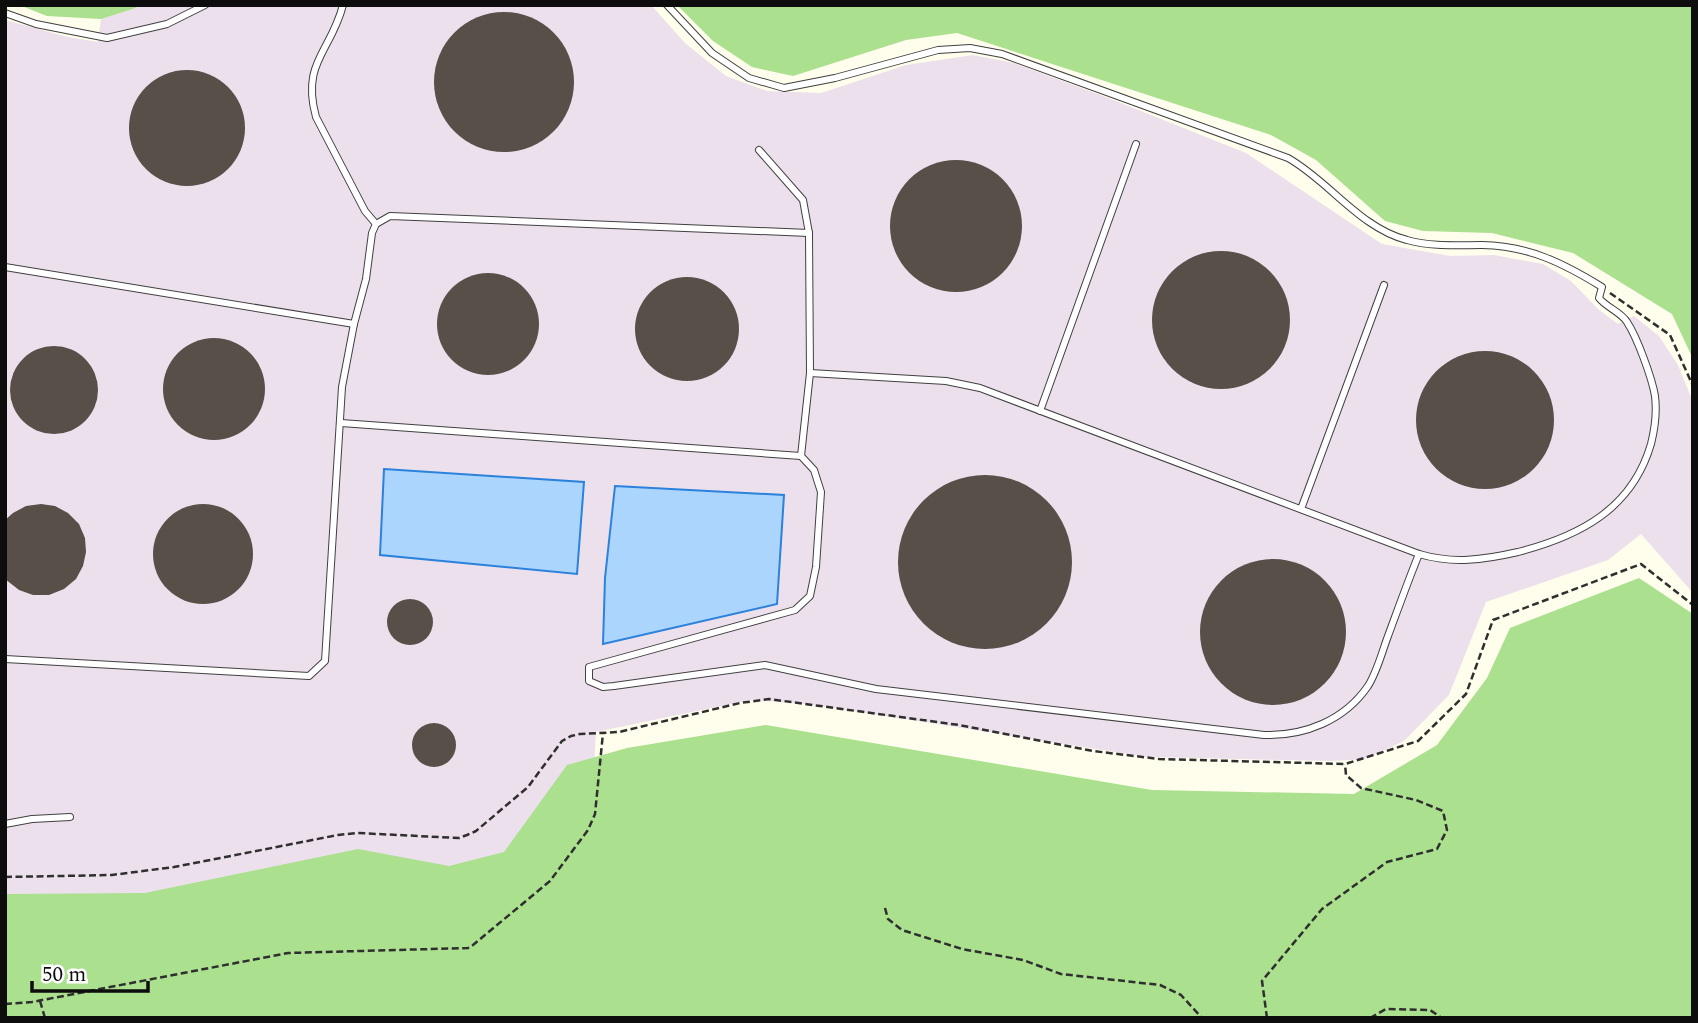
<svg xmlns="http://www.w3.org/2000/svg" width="1698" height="1023" font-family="Spectral,serif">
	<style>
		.industrial { fill: #ede0ed }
		.forest { fill: #abe08f }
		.water { fill: #abd5fd; stroke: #2a82dc; stroke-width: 2 }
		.building { fill: #574f48 }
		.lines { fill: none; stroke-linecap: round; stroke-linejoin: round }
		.service-casing { stroke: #404040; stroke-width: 8 }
		.path { stroke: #2f2f2f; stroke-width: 2.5; stroke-dasharray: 7 3.5; stroke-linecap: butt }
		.service { stroke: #fff; stroke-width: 6 }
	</style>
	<rect width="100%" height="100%" fill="#fffdec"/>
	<polygon class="industrial" points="136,5 651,5 685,43 726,76 767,91 821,93 906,65 973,55 1014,63 1111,99 1246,153 1382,244 1450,256 1494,255 1543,264 1571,281 1598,309 1618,324 1634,316 1659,336 1678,365 1693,402 1693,593 1641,534 1608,560 1486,602 1449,695 1404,741 1365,759 1333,761 1147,757 808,704 750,700 596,732 591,817 548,876 5,937 5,20 68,37 98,42 101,19 136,8"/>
	<g class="forest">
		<polygon points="19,5 136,5 136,8 101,19 47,16"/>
		<polygon points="677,5 1693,5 1693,359 1672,314 1573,253 1492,233 1423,231 1385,221 1316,160 1271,135 957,33 906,40 793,76 752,67 713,41"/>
		<polygon points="1639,578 1693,614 1693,1018 5,1018 5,894 145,893 358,849 449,866 504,852 567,765 627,748 766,725 1152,790 1354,794 1437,745 1487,678 1510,628"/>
	</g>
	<g class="water">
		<polygon points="384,469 584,482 577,574 380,555"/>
		<polygon points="615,486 784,495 777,604 603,644 605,578"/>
	</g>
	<g class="building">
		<circle cx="504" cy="82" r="70"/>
		<circle cx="187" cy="128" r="58"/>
		<circle cx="956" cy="226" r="66"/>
		<circle cx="1221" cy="320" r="69"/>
		<circle cx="488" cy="324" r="51"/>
		<circle cx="687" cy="329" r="52"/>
		<circle cx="214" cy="389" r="51"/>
		<circle cx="54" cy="390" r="44"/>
		<circle cx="1485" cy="420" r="69"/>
		<circle cx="985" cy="562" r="87"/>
		<circle cx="203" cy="554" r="50"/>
		<polygon points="41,504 55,506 68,513 79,524 85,538 86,552 83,566 76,579 64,589 49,595 33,595 19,590 5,579 5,520 13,513 26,506"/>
		<circle cx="1273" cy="632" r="73"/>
		<circle cx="410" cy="622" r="23"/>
		<circle cx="434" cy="745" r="22"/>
	</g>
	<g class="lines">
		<g class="service-casing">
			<g id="service">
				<path d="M343,5C331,52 301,62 316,117L365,211L376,224"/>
				<path d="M667,5L712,53L749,78L784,88L835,78L938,50L970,48L1002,54L1288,158C1329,181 1360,228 1407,240C1432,247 1456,245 1482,245C1529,246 1563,263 1602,287L1599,298C1607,308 1621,312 1627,322C1637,337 1652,378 1655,396C1657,412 1655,428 1651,444C1632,509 1580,536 1518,552C1483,560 1453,564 1419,554L980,388L946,381L810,373"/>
				<polyline points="5,13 36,24 107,38 167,24 205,5"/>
				<path d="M759,150L803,200L809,233L810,373L801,456L814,470L821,492L816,567L810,596L795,610L589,667V681L603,687L614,686L765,665L876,689L1264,735C1304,736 1344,721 1368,686C1377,672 1382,652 1388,636C1398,609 1408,581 1419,554"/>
				<polyline points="5,267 354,324"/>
				<polyline points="1040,411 1136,144"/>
				<polyline points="341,423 801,456"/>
				<polyline points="1301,509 1384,285"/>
				<polyline points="5,659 309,676 325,661 342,387 354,324 366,279 372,233 376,224 390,216 809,233"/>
				<polyline points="5,824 32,819 70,817"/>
			</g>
		</g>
		<g class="path">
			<polyline points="1610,293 1670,335 1693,386"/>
			<polyline points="5,877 112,875 174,867 338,835 358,833 459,838 467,835 476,831 528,787 562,741 571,736 580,734 619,732 740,703 769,699 959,725 1093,751 1159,759 1345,764 1418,741 1466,694 1493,620 1641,564 1693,605"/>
			<polyline points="885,908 888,919 902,930 962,949 1023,960 1061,974 1160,985 1181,995 1202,1018"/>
			<polyline points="40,1001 45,1018"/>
			<polyline points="5,1004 32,1002 288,953 468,948 473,945 550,881 588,830 595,814 603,733"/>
			<polyline points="1267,1018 1262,981 1322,909 1387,862 1437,849 1447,830 1443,811 1416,800 1361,788 1346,775 1345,764"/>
			<polyline points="1370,1018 1386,1009 1430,1010 1442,1018"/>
		</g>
		<use href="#service" class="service"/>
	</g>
	<rect width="1698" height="1023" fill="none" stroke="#0d0d0d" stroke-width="14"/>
	<path d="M32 981v10h116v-10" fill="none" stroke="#0d0d0d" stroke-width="3.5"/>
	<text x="42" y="981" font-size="21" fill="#0d0d0d" stroke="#ffffff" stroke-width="5" paint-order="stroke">50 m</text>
</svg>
